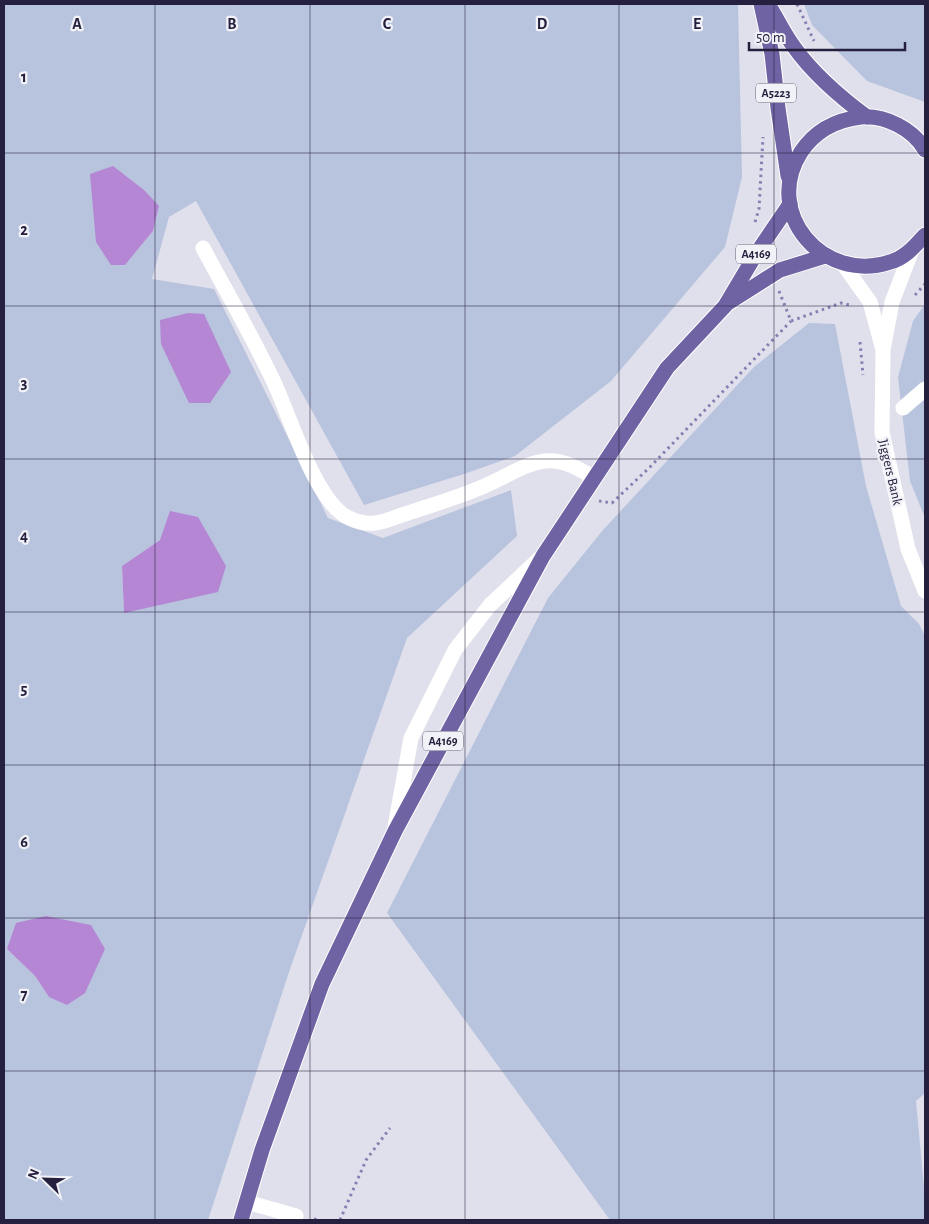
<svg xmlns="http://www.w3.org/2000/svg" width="929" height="1224" font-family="'Alegreya Sans',sans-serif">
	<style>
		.green { fill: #b8c3de; fill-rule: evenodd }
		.water { fill: #b486d4 }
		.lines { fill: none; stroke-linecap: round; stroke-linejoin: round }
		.major-casing { stroke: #fff; stroke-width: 17 }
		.path { stroke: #867fb1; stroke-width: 3; stroke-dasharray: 2.5 4; stroke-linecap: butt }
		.minor { stroke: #fff; stroke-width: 15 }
		.major { stroke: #6f63a3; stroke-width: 15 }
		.grid { fill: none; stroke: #25203d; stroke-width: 1; stroke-opacity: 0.55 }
		.labels { text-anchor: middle; stroke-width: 4.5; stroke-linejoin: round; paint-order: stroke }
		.shield { fill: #f1f1f8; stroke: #625f75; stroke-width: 1 }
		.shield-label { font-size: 12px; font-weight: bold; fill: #25203d }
		.street-label { font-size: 14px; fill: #25203d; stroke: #f1f1f8 }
		.grid-label { font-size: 16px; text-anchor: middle; font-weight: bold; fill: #25203d; stroke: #f1f1f8; stroke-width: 4.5; stroke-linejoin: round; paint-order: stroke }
	</style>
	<rect width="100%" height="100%" fill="#e0e0ec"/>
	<g class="green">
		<path d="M4,4H738L742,177L725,247L611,381L515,456L464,474L364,505L196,201L169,217L152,279L214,289L328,518L383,538L511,490L517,536L407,638L290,969L208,1220H4ZM159,206L153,231L125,265ZM160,540L124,613L122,566ZM7,949H105L49,997L35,976Z"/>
		<polygon points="804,4 925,4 925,102 867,81 812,25"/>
		<polygon points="925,304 925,518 910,481 898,377 913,321"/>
		<polygon points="809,323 835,324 866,486 901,606 919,624 925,636 925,1093 916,1101 925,1198 925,1220 610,1220 387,913 548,598 603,530 754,367"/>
	</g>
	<g class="water">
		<polygon points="113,166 144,190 159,206 153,231 125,265 111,265 96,242 90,174"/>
		<polygon points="188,313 204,314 231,372 210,403 189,403 161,344 160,320"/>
		<polygon points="170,511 198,517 226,566 218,592 124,613 122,566 160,540"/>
		<polygon points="46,916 91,925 105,949 85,993 67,1005 49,997 35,976 7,949 16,923"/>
	</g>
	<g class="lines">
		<g class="major-casing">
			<g id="major">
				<polyline points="761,4 772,54 778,108 788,176"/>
				<path d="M768,4C777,18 784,34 794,47C814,75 840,97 867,117"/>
				<path d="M925,150C913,129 885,115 861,117C835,120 815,131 801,152C762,213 823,284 890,262C905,258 915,246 925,235"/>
				<polyline points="728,303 780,270 825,256"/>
				<polyline points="241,1220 262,1150 322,984 395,831 543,556 667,368 725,306 756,254 790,204"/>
			</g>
		</g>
		<g class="path">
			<polyline points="797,4 814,41"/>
			<polyline points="755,222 759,209 763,137"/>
			<polyline points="779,291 791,321 841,303 850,305"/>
			<polyline points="915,295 925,284"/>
			<polyline points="860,342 863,375"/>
			<polyline points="599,501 612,503 650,467 791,321"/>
			<polyline points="314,1219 320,1220"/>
			<polyline points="340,1220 366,1160 390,1128"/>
		</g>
		<g class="minor">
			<path d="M203,248C226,291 251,334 272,378C289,412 315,503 349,518C357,522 366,524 375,523C386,522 397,516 408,513C435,504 463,496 489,484C507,476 526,463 545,461C563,459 580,469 594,478"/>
			<polyline points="912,250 892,302 883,350 882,432 908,549 925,591"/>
			<polyline points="843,264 870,302 882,346"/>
			<polyline points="903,408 925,389"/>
			<polyline points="395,827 411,738 455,650 490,605 540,558"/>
			<polyline points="247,1202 296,1216"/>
		</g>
		<use href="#major" class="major"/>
	</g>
	<path class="grid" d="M155,4V1220M310,4V1220M465,4V1220M619,4V1220M774,4V1220M4,153H925M4,306H925M4,459H925M4,612H925M4,765H925M4,918H925M4,1071H925"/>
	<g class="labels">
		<g class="shield">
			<rect x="756" y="83.5" width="40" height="19" rx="4"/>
			<rect x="736" y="244.5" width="40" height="19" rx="4"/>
			<rect x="423" y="731.5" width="40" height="19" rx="4"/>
		</g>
		<g class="shield-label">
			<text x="776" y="97">A5223</text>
			<text x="756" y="258">A4169</text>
			<text x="443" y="745">A4169</text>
		</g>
		<g class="street-label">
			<text transform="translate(891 472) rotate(77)" y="5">Jiggers Bank</text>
		</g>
	</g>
	<g class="grid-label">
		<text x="77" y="29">A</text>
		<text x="232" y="29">B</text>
		<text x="387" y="29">C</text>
		<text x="542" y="29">D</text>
		<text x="697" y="29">E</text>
		<text x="24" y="82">1</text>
		<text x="24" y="235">2</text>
		<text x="24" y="388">3</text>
		<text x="24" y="541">4</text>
		<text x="24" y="694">5</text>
		<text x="24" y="847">6</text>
		<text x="24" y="1000">7</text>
	</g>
	<rect width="929" height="1224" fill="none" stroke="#25203d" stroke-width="10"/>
	<g transform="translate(45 1179) rotate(293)" stroke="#f1f1f8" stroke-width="4" paint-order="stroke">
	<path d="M0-4L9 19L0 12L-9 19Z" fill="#25203d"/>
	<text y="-8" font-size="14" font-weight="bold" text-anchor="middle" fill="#25203d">N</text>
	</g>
	<path d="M749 42v8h156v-8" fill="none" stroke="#25203d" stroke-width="2.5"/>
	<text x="756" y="42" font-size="15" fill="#25203d" stroke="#f1f1f8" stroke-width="4" paint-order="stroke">50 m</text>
</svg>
